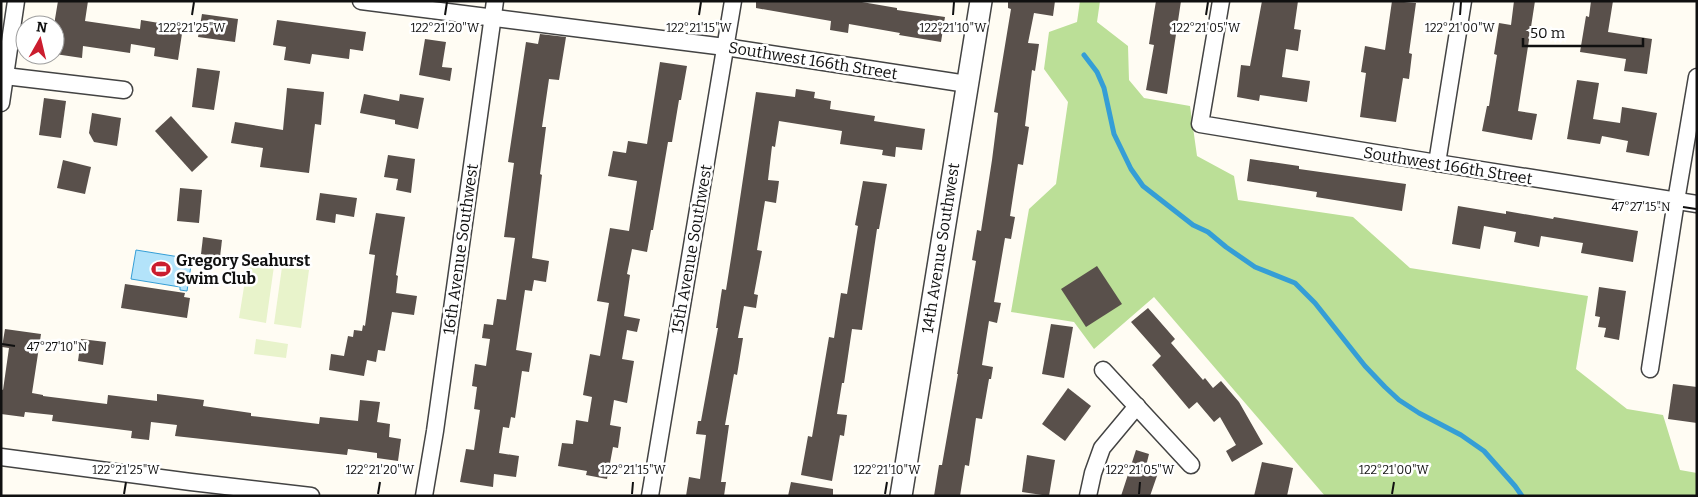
<svg xmlns="http://www.w3.org/2000/svg" width="1698" height="497" font-family="Bitter,serif">
	<style>
		.forest { fill: #bbdf97 }
		.pitch { fill: #e8f3cb }
		.water { fill: #b3e3fa; stroke: #359ed6 }
		.lines { fill: none; stroke-linecap: round; stroke-linejoin: round }
		.stream { stroke: #359ed6; stroke-width: 5 }
		.building { fill: #59504b }
		.minor-casing { stroke: #434343; stroke-width: 19 }
		.tertiary-casing { stroke: #434343; stroke-width: 24 }
		.minor { stroke: #fff; stroke-width: 16 }
		.tertiary { stroke: #fff; stroke-width: 21 }
		.ticks { fill: none; stroke: #101010; stroke-width: 2 }
		.labels { text-anchor: middle; stroke-width: 5; stroke-linejoin: round; paint-order: stroke }
		.street-label { font-size: 16px; fill: #101010; stroke: #fff }
		.poi-label { font-size: 16px; font-weight: bold; fill: #101010; stroke: #fff; text-anchor: start }
		.ticks-label { font-size: 12px; text-anchor: middle; fill: #101010; stroke: #fff; stroke-width: 5; stroke-linejoin: round; paint-order: stroke }
	</style>
	<rect width="100%" height="100%" fill="#fffcf3"/>
	<polygon class="forest" points="1080,1 1100,1 1097,22 1128,46 1129,80 1144,98 1190,106 1197,156 1234,176 1238,200 1353,217 1410,268 1588,296 1576,369 1627,409 1663,415 1680,470 1697,473 1697,496 1325,496 1154,297 1094,349 1074,322 1011,312 1029,209 1056,184 1068,102 1044,69 1049,32 1077,22"/>
	<g class="pitch">
		<polygon points="248,262 274,266 266,323 239,318"/>
		<polygon points="282,267 309,270 301,328 274,324"/>
		<polygon points="256,339 288,344 286,358 254,354"/>
	</g>
	<polygon class="water" points="136,250 192,259 187,291 180,290 180,287 131,279"/>
	<g class="lines">
		<polyline class="stream" points="1084,55 1097,72 1104,88 1114,134 1131,169 1143,186 1193,225 1208,232 1226,247 1255,267 1295,283 1315,303 1365,366 1385,387 1399,400 1419,413 1461,435 1484,451 1515,486 1522,496"/>
	</g>
	<g class="building">
		<polygon points="58,1 88,1 85,21 140,29 141,20 183,27 178,60 154,56 155,48 131,44 130,53 83,46 82,58 55,54 55,19"/>
		<polygon points="756,1 856,1 897,8 897,10 945,17 941,42 899,35 900,33 849,24 848,33 830,30 831,21 756,8"/>
		<polygon points="1008,1 1055,1 1053,16 1034,13 1028,43 1039,44 1035,71 1032,70 1025,126 1029,127 1023,165 1018,164 1010,216 1015,217 1011,239 1005,238 994,302 1001,303 997,323 989,321 982,365 993,367 991,379 989,379 982,419 976,418 969,466 965,465 960,496 934,496 939,465 942,465 958,374 957,374 976,261 972,260 977,230 981,231 992,160 998,113 994,112 1011,9 1008,8"/>
		<polygon points="1156,1 1181,1 1167,94 1146,90 1154,45 1149,44"/>
		<polygon points="1262,1 1298,1 1294,29 1301,30 1298,51 1286,49 1282,77 1310,81 1307,102 1260,95 1259,101 1237,97 1241,65 1250,66"/>
		<polygon points="1392,1 1416,3 1409,53 1412,54 1409,79 1403,78 1396,122 1360,117 1366,73 1361,72 1365,46 1385,50"/>
		<polygon points="1514,1 1535,1 1518,111 1537,114 1532,140 1482,131 1487,106 1489,106 1497,55 1494,54 1499,23 1511,25"/>
		<polygon points="1591,1 1613,1 1608,32 1652,39 1647,74 1624,71 1626,59 1580,52 1586,16 1589,17"/>
		<polygon points="202,14 238,19 235,42 198,37"/>
		<polygon points="277,20 366,32 363,51 350,49 349,59 312,54 310,64 284,60 286,47 273,45"/>
		<polygon points="540,34 566,37 559,80 549,79 542,127 546,127 540,174 542,175 532,258 549,261 546,282 534,280 532,291 525,290 516,350 532,353 529,372 522,371 515,418 511,417 509,428 503,427 499,453 519,456 516,477 494,474 493,487 460,482 466,449 474,450 480,410 474,409 477,387 472,386 475,364 486,366 490,339 482,338 484,324 493,325 497,299 506,300 515,238 504,237 514,163 508,162 526,42 538,44"/>
		<polygon points="425,39 446,42 442,67 452,68 450,81 419,75"/>
		<polygon points="660,62 687,66 681,100 679,100 672,142 668,142 653,230 651,230 647,252 632,249 627,274 630,275 624,316 640,319 637,332 627,330 622,359 634,361 627,403 614,400 610,425 621,427 618,448 613,447 607,479 586,475 587,471 558,466 562,443 573,444 576,420 588,422 592,397 583,395 590,354 600,356 609,303 597,301 610,228 629,231 637,181 608,176 613,151 626,153 628,141 647,144"/>
		<polygon points="197,68 220,71 214,110 192,107"/>
		<polygon points="1577,80 1599,83 1593,119 1620,123 1622,107 1657,113 1649,156 1626,152 1628,141 1602,136 1600,144 1567,139"/>
		<polygon points="287,88 324,92 321,125 315,124 309,173 260,167 263,148 231,143 235,122 283,130"/>
		<polygon points="796,89 815,92 814,98 831,101 830,109 875,116 874,121 925,129 922,150 896,147 895,157 882,155 883,150 840,144 842,131 779,121 775,147 772,146 768,180 779,181 776,203 765,201 757,250 762,251 754,294 758,295 756,308 744,306 738,338 743,338 737,375 734,374 725,425 729,425 721,482 726,482 724,496 686,496 689,477 700,479 706,435 696,434 698,421 701,421 718,328 716,328 722,289 726,290 732,252 756,92 795,97"/>
		<polygon points="364,94 399,101 400,94 424,98 418,129 395,124 395,120 360,113"/>
		<polygon points="44,98 66,101 61,138 39,135"/>
		<polygon points="92,113 121,118 117,146 94,142 89,133"/>
		<polygon points="171,116 208,157 192,172 155,131"/>
		<polygon points="388,155 415,159 411,193 396,190 398,179 384,177"/>
		<polygon points="1250,159 1299,166 1299,169 1406,184 1402,211 1316,197 1317,192 1247,181"/>
		<polygon points="63,160 91,167 85,194 57,188"/>
		<polygon points="863,181 887,184 879,229 877,229 862,330 852,329 844,383 842,383 837,414 847,415 844,436 840,435 832,481 801,475 808,436 812,437 829,337 834,338 841,293 847,294 858,226 855,225"/>
		<polygon points="180,188 202,190 199,223 177,221"/>
		<polygon points="320,193 357,198 354,217 336,214 335,223 316,220"/>
		<polygon points="1458,206 1506,214 1506,211 1553,219 1554,217 1638,231 1633,262 1581,253 1583,243 1541,236 1539,247 1514,242 1516,232 1484,226 1480,249 1452,244"/>
		<polygon points="376,213 405,217 396,275 398,276 396,293 417,296 414,315 392,312 385,351 378,350 376,362 367,360 364,376 329,370 331,354 344,356 348,336 353,337 354,330 362,331 363,325 365,326 375,255 369,254"/>
		<polygon points="203,237 222,240 220,257 201,254"/>
		<polygon points="1097,266 1122,304 1086,327 1061,289"/>
		<polygon points="125,284 185,293 184,297 190,298 187,318 121,308"/>
		<polygon points="1599,287 1626,291 1619,340 1604,337 1606,328 1598,327 1600,317 1595,316"/>
		<polygon points="1148,308 1175,339 1171,343 1203,380 1205,378 1213,388 1221,381 1239,402 1263,444 1232,462 1226,451 1236,445 1220,417 1214,422 1197,402 1189,409 1152,365 1161,356 1131,322"/>
		<polygon points="1051,324 1073,327 1064,378 1042,374"/>
		<polygon points="5,329 41,334 32,393 43,395 43,396 107,404 108,395 157,401 157,394 204,400 203,406 251,413 251,416 319,424 320,417 358,421 360,400 380,402 377,422 390,424 389,437 401,439 398,461 377,458 377,453 348,449 347,455 175,436 177,425 151,422 149,440 131,438 132,431 52,421 53,415 25,412 24,417 1,414 1,389 3,390 9,348 2,347"/>
		<polygon points="81,339 106,342 103,365 78,361"/>
		<polygon points="1673,384 1697,387 1697,423 1668,419"/>
		<polygon points="1068,388 1091,406 1065,441 1042,424"/>
		<polygon points="1136,450 1149,454 1146,466 1159,470 1150,496 1121,496"/>
		<polygon points="1027,455 1055,460 1049,496 1022,492"/>
		<polygon points="1262,462 1293,468 1287,496 1254,496"/>
		<polygon points="791,482 833,489 833,496 788,496"/>
	</g>
	<g class="lines">
		<g class="minor-casing">
			<g id="minor">
				<polyline points="361,1 725,47 967,84"/>
				<polyline points="1221,1 1200,124 1437,163 1697,204"/>
				<polyline points="5,76 124,90"/>
				<polyline points="1,103 16,1"/>
				<polyline points="1437,163 1463,1"/>
				<polyline points="1650,369 1676,201 1697,77"/>
				<polyline points="1103,370 1191,465"/>
				<polyline points="1,457 191,482 311,496"/>
				<polyline points="424,496 435,431 495,1"/>
				<polyline points="650,496 733,1"/>
				<polyline points="1088,496 1093,473 1102,448 1137,406"/>
			</g>
		</g>
		<g class="tertiary-casing">
			<polyline id="tertiary" points="901,496 981,1"/>
		</g>
		<use href="#minor" class="minor"/>
		<use href="#tertiary" class="tertiary"/>
	</g>
	<path class="ticks" d="M192,15L194,2M445,15L447,2M699,15L701,2M953,15L954,2M1206,15L1208,2M1460,15L1461,2M1683,207L1696,209M2,344L15,346M124,494L126,482M378,494L380,482M632,494L633,482M885,494L887,482M1139,494L1140,482M1392,494L1394,482"/>
	<defs>
		<g id="stadium-bare" transform="scale(1.5)"><path d="M0-5a6.5 5 0 1 0 0 10a6.5 5 0 1 0 0-10ZM-3.5-1.8h7v3.6h-7Z" fill="#cb1d2e" stroke="#fff" stroke-width="2.5" paint-order="stroke"/></g>
	</defs>
	<g fill-rule="evenodd">
		<use href="#stadium-bare" x="161" y="269"/>
	</g>
	<g class="labels">
		<g class="street-label">
			<text transform="translate(813 60) rotate(9)" y="6">Southwest 166th Street</text>
			<text transform="translate(1448 165) rotate(9)" y="6">Southwest 166th Street</text>
			<text transform="translate(940 248) rotate(-81)" y="6">14th Avenue Southwest</text>
			<text transform="translate(460 249) rotate(-82)" y="6">16th Avenue Southwest</text>
			<text transform="translate(691 249) rotate(-80)" y="6">15th Avenue Southwest</text>
		</g>
		<g class="poi-label">
			<text x="176" y="266">Gregory Seahurst<tspan x="176" dy="18">Swim Club</tspan></text>
		</g>
	</g>
	<g class="ticks-label">
		<text x="192" y="32">122°21'25"W</text>
		<text x="445" y="32">122°21'20"W</text>
		<text x="699" y="32">122°21'15"W</text>
		<text x="953" y="32">122°21'10"W</text>
		<text x="1206" y="32">122°21'05"W</text>
		<text x="1460" y="32">122°21'00"W</text>
		<text x="1641" y="211">47°27'15"N</text>
		<text x="57" y="351">47°27'10"N</text>
		<text x="126" y="474">122°21'25"W</text>
		<text x="380" y="474">122°21'20"W</text>
		<text x="633" y="474">122°21'15"W</text>
		<text x="887" y="474">122°21'10"W</text>
		<text x="1140" y="474">122°21'05"W</text>
		<text x="1394" y="474">122°21'00"W</text>
	</g>
	<rect width="1698" height="497" fill="none" stroke="#101010" stroke-width="5"/>
	<g transform="translate(40 40) rotate(8)"><circle r="24" fill="#ffffff" stroke="#9f9f9f"/>
	<path d="M0-4L9 19L0 12L-9 19Z" fill="#cb1d2e"/>
	<text y="-8" font-size="14" font-weight="bold" text-anchor="middle" fill="#101010">N</text>
	</g>
	<path d="M1523 38v8h120v-8" fill="none" stroke="#101010" stroke-width="2.5"/>
	<text x="1530" y="38" font-size="15" fill="#101010" stroke="#ffffff" stroke-width="4" paint-order="stroke">50 m</text>
</svg>
